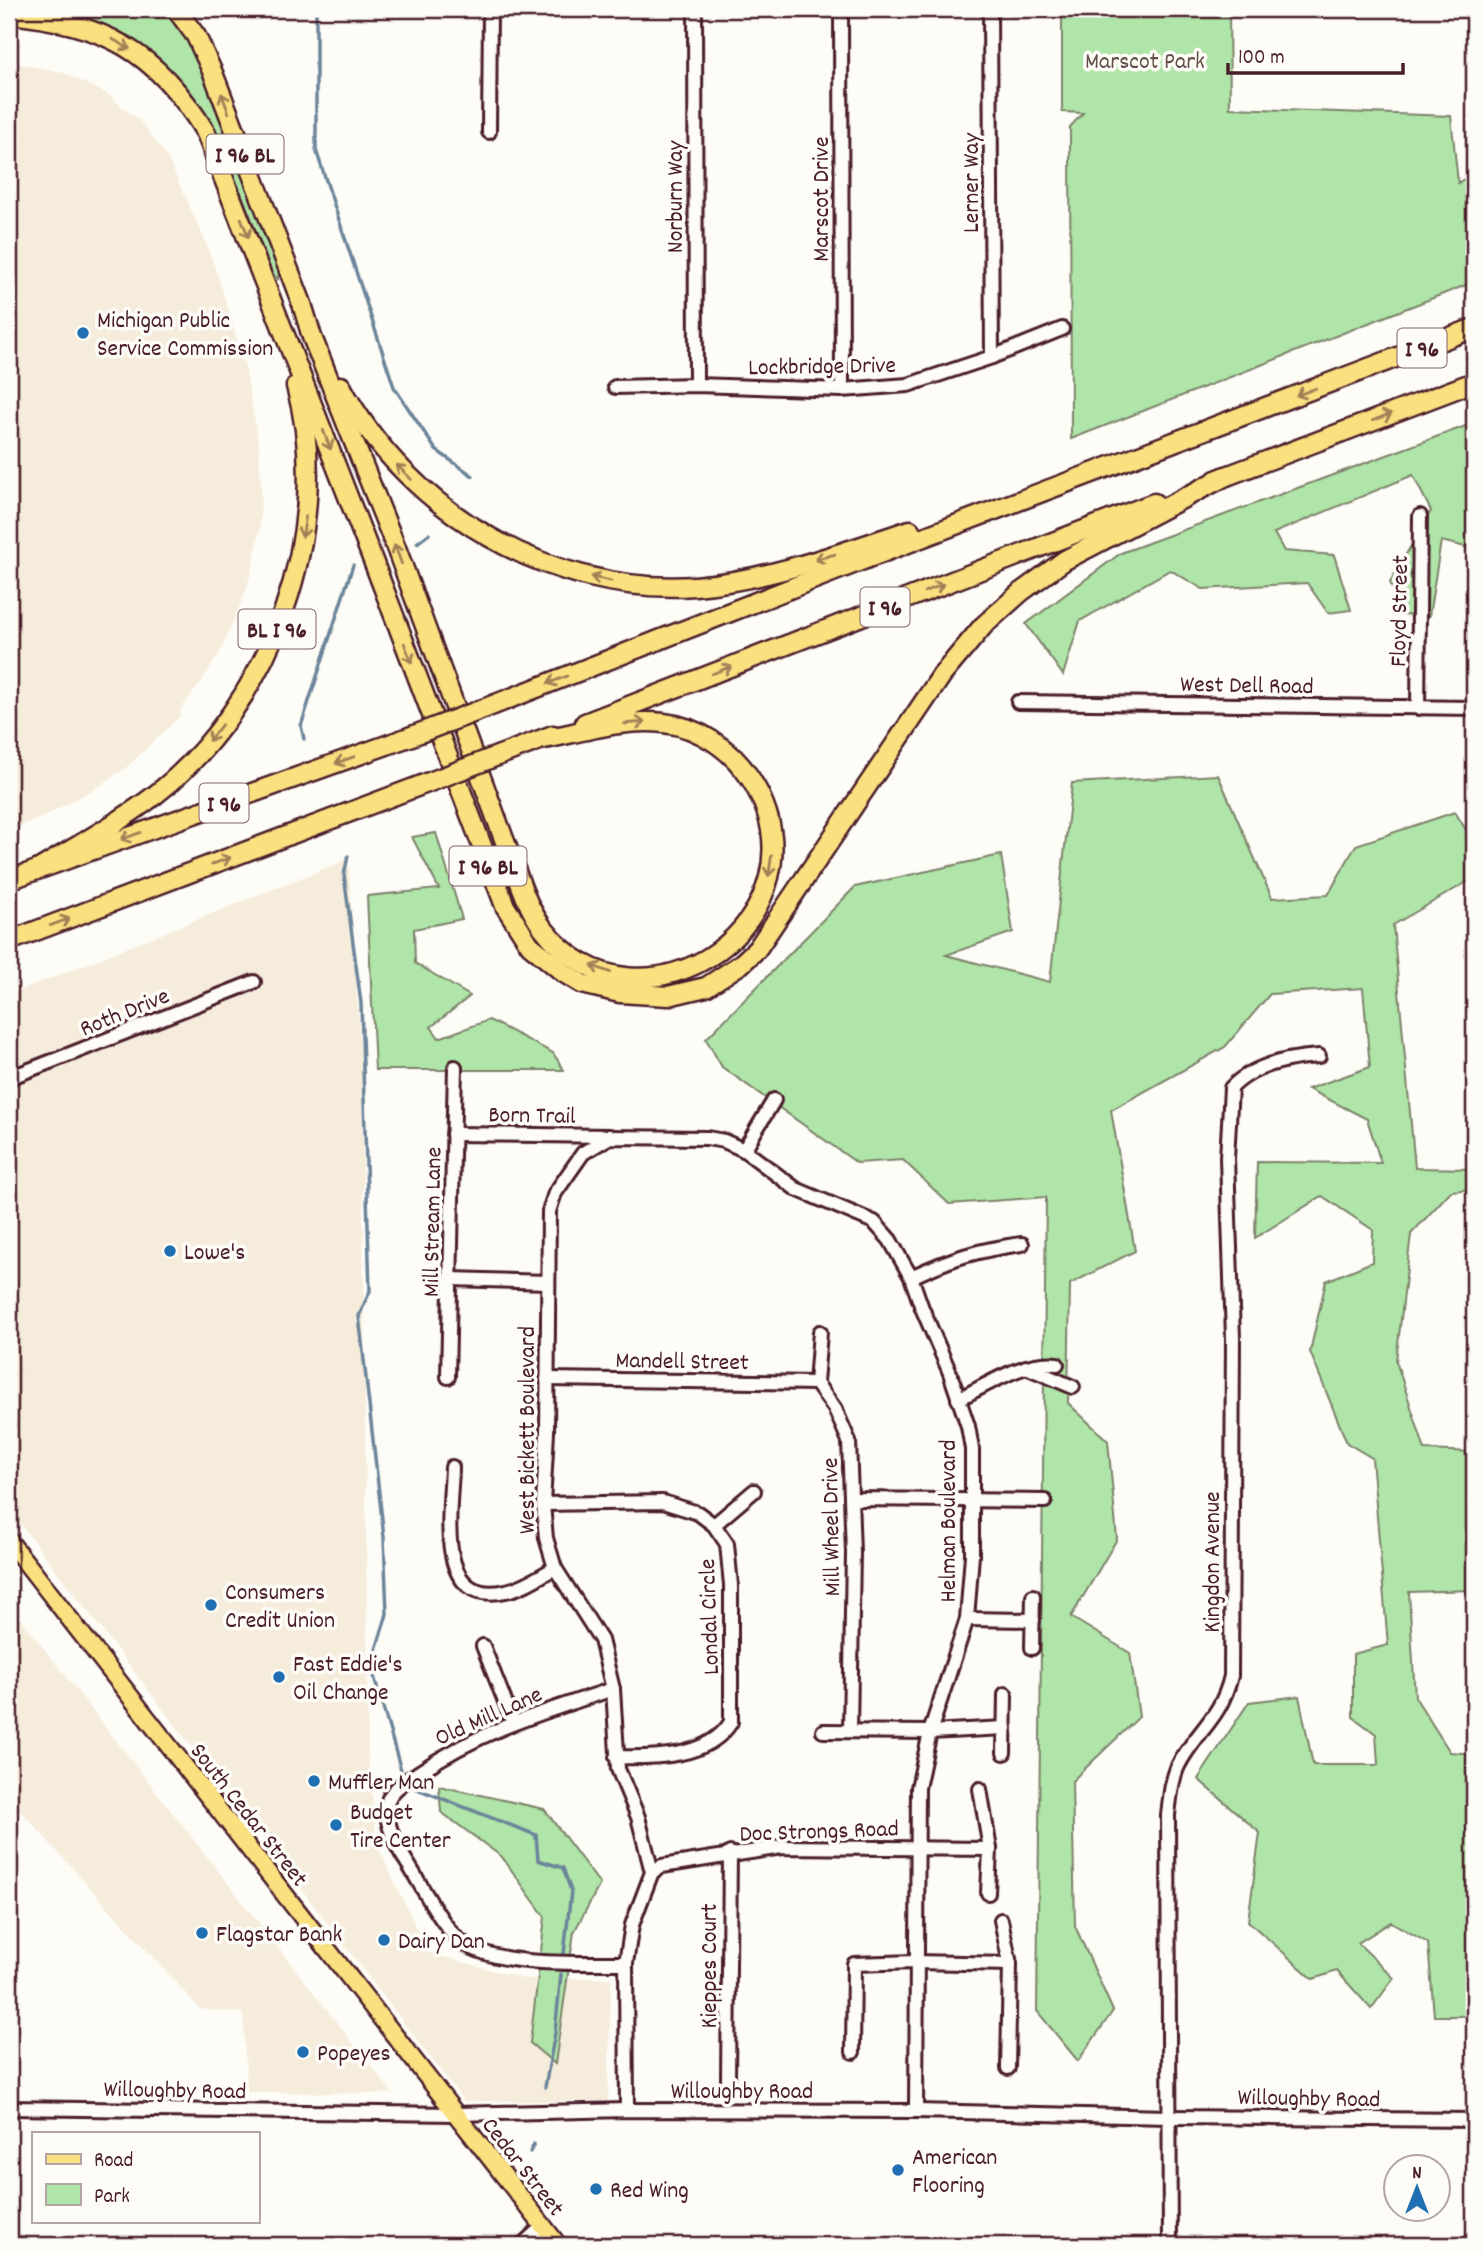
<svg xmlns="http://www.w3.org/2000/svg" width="1483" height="2254" font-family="Dekko,sans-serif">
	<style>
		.built { fill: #f6ecdb }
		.green { fill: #afe5a8; stroke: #7c826a; stroke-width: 2 }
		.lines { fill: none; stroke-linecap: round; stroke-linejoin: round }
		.stream { stroke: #6c859a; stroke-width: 3.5 }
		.minor-casing { stroke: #4a1f2b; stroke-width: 18 }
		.major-casing { stroke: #4a1f2b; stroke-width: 21 }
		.highway-casing { stroke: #4a1f2b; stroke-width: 23 }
		.minor { stroke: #fdfcf7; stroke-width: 12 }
		.major { stroke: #fbe080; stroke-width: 16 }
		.highway { stroke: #fbe080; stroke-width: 18 }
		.highway-bridge-casing { stroke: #4a1f2b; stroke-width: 23; stroke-linecap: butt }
		.highway-bridge { stroke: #fbe080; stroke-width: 18 }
		.oneway { stroke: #a28056 }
		.poi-dot { fill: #1f6fb2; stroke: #fdfcf7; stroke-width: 2.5 }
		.labels { text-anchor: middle; stroke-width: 7; stroke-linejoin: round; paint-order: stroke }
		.shield { fill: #fdfcf7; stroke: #806168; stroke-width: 2 }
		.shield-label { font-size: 23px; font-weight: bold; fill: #4a1f2b }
		.park-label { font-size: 24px; fill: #63504a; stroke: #fdfcf7 }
		.street-label { font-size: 24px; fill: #4a1f2b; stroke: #fdfcf7 }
		.poi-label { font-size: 24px; fill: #4a1f2b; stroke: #fdfcf7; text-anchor: start }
	</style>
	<rect width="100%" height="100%" fill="#fdfcf7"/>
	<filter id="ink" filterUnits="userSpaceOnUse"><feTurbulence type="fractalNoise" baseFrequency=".0143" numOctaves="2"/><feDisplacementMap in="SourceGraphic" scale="14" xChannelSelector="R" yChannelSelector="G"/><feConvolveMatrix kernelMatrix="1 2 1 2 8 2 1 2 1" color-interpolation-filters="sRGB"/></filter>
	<g filter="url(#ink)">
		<g class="built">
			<polygon points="9,62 62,72 107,94 140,121 167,157 204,238 220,282 245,367 259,446 261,489 260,527 252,570 244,596 220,652 200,684 182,707 179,717 127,767 96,788 41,818 9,830 9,211 12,200 9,184"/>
			<polygon points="348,859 362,1073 368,1758 377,1845 428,1953 525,1979 611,1978 608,2101 464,2101 9,1509 9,995"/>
			<polygon points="9,1604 393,2094 247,2092 243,2013 200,2009 9,1798"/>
		</g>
		<g class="green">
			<path d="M46,9H163C197,44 210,88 227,133C245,178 262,224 279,270L278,279L273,275C223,150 199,37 46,9Z"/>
			<polygon points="1062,9 1229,9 1230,108 1451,116 1458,183 1474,172 1474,282 1071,439 1070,127 1083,113 1062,112"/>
			<polygon points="1474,423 1474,549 1441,541 1429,616 1401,615 1390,582 1431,511 1413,475 1274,533 1284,551 1334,555 1351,610 1328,613 1307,583 1203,589 1170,570 1080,621 1063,675 1026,624 1121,553"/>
			<polygon points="1218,775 1272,898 1328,895 1356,845 1455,812 1474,843 1474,878 1393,925 1415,1168 1474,1169 1474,1189 1451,1191 1411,1234 1396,1361 1425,1450 1474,1452 1474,1502 1466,1545 1474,1546 1474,1590 1409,1592 1415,1697 1450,1752 1474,1754 1474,2016 1434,2016 1428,1943 1391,1922 1358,1943 1394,1978 1371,2009 1337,1971 1313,1979 1248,1921 1260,1833 1198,1779 1249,1702 1299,1696 1313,1765 1378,1765 1376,1734 1353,1717 1353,1654 1388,1645 1372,1458 1347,1443 1310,1352 1326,1281 1372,1262 1373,1230 1322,1196 1255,1238 1257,1162 1381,1163 1367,1119 1308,1089 1370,1067 1363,988 1270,994 1225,1047 1111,1110 1135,1251 1070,1284 1068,1403 1108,1441 1117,1539 1071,1617 1130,1653 1139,1717 1072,1781 1075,1926 1113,2011 1078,2061 1037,2011 1046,1197 949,1204 903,1160 857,1163 722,1067 706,1039 855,887 1001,855 1013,932 946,955 1050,982 1072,783"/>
			<polygon points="436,833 462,919 414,929 415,963 470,996 431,1027 439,1038 489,1020 553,1053 564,1070 375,1070 367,896 439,889 412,837"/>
			<polygon points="439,1786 544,1809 600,1884 574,1932 555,2064 530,2043 545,1917 502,1857 441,1812"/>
		</g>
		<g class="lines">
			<g class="stream">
				<polyline points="316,9 316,150 394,387 436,450 473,476"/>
				<polyline points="417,543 429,534"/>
				<polyline points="304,739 301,726 353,565"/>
				<polyline points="348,856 344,875 361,1003 370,1291 359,1316 384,1537 387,1614 371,1666 403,1777"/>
				<polyline points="415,1788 536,1835 538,1860 563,1868 571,1891 564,1954"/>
				<polyline points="545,2087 555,2033 561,1974"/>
				<polyline points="530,2152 534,2144"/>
			</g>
			<g class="minor-casing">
				<g id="minor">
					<polyline points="695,9 696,385"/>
					<polyline points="841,9 842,390"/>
					<polyline points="990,9 992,357"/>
					<polyline points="489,132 490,9"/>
					<polyline points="615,387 696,385 842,390 908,385 992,357 1062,329"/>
					<polyline points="1018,702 1474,708"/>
					<polyline points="1418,708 1420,516"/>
					<polyline points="9,1078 254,982"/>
					<polyline points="453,1134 610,1136"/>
					<polyline points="744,1150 774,1100"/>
					<path d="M911,1277C952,1258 977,1250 1022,1244"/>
					<polyline points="451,1279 547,1282"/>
					<polyline points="820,1332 816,1383 835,1409 849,1441 853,1553 850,1730"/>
					<polyline points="1026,1367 1073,1387"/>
					<polyline points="448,1377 455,1067"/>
					<polyline points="547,1379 816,1383"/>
					<path d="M958,1399C988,1385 1023,1360 1057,1364"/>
					<path d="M452,1467C451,1510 433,1607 506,1591C523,1588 540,1576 555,1568"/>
					<polyline points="852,1499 1045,1501"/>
					<path d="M543,1504L663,1502L698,1513L714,1525L727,1544L731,1585V1722C709,1758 654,1758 616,1757"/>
					<polyline points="714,1525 754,1491"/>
					<polyline points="967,1619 1033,1620"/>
					<polyline points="483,1646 513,1722"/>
					<polyline points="1032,1648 1033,1596"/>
					<path d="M613,1689C544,1712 479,1731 418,1773C408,1780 396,1786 390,1796C380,1814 396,1846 406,1861C421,1884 434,1912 452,1933C483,1970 579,1962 626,1963"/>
					<polyline points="823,1731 930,1732 1005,1728"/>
					<polyline points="1004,1753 1005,1694"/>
					<polyline points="980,1789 990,1849 988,1893"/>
					<polyline points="652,1872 662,1866 782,1847 990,1849"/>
					<polyline points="1001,1920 1010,1964 1008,2068"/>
					<polyline points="853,2052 854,1964 915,1962 1010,1964"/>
					<polyline points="728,2080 730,1853"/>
					<polyline points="9,2108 455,2114 627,2110 916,2111 1169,2117 1474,2120"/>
					<polyline points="627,2110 626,1963 632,1925 652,1872 638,1817 618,1769 613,1689 601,1640 555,1568 546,1538 543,1504 547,1432 549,1211 555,1193 583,1153 610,1137 707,1138 724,1141 744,1150 796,1189 874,1222 890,1240 911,1277 922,1308 950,1373 968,1426 972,1449 972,1555 967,1619 930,1732 918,1788 916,2111"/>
					<polyline points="522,2245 542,2227"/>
					<path d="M1170,2245L1168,1815C1170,1799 1171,1781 1178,1766C1195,1732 1221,1719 1231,1676L1233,1338L1227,1158L1231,1088C1253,1065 1287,1058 1319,1056"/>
				</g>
			</g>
			<g class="major-casing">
				<polyline id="major" points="9,1541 558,2245"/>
			</g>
			<g class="highway-casing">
				<g id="highway">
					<path d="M176,9L196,36L213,73L302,304L312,337L395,545L514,866C522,888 529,910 543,928C641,1055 839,915 750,778C731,749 699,727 664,723C624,718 582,732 544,739"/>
					<path d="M9,14C103,23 156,50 206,133L372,558L505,906L530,945L564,973L582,984L620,993L668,996L706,987L741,964L757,949L942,675L983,626L1021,592L1065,560L1226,476"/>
					<path d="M341,386C408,512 552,596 695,586C769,580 840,553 910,530"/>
					<polyline points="1216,480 1474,382"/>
					<polyline points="483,709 863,560 1474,328"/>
					<polyline points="585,723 1154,503"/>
					<polyline points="500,755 553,735"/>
					<path d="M39,869C78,845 119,823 155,795C271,705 336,528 296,386"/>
					<polyline points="9,880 409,737"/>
					<polyline points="9,941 427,783"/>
				</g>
			</g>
			<use href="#minor" class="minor"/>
			<use href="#major" class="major"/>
			<use href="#highway" class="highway"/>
			<g class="highway-bridge-casing">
				<g id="highway-bridge">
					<polyline points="409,737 483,709"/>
					<polyline points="427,783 500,755"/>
				</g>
			</g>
			<use href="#highway-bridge" class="highway-bridge"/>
		</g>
		<defs><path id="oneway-shaft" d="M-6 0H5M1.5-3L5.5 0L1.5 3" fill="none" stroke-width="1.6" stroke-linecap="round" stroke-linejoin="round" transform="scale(1.75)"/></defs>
		<g class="oneway">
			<use href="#oneway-shaft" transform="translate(121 44) rotate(30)"/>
			<use href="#oneway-shaft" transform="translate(225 103) rotate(-111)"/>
			<use href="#oneway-shaft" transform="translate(245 228) rotate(69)"/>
			<use href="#oneway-shaft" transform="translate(1306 392) rotate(159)"/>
			<use href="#oneway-shaft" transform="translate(1382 417) rotate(-21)"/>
			<use href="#oneway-shaft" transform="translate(327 440) rotate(69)"/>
			<use href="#oneway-shaft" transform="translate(404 472) rotate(-135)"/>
			<use href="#oneway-shaft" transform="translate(304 527) rotate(99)"/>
			<use href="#oneway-shaft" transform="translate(398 554) rotate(-110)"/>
			<use href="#oneway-shaft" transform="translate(825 557) rotate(164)"/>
			<use href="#oneway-shaft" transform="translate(601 579) rotate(-168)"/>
			<use href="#oneway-shaft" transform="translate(934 588) rotate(-21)"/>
			<use href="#oneway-shaft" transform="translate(408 653) rotate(69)"/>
			<use href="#oneway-shaft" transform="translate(722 670) rotate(-21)"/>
			<use href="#oneway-shaft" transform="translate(557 680) rotate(159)"/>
			<use href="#oneway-shaft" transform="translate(635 723) rotate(-4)"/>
			<use href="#oneway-shaft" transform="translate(215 733) rotate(129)"/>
			<use href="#oneway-shaft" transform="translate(345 760) rotate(160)"/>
			<use href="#oneway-shaft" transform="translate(131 836) rotate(160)"/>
			<use href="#oneway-shaft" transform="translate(221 861) rotate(-21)"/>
			<use href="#oneway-shaft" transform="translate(770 866) rotate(98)"/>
			<use href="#oneway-shaft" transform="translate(60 922) rotate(-20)"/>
			<use href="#oneway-shaft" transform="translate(601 969) rotate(-160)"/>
		</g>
	</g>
	<g class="poi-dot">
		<circle cx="83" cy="333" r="7"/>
		<circle cx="170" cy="1251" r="7"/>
		<circle cx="211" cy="1605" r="7"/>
		<circle cx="279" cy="1677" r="7"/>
		<circle cx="314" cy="1781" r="7"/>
		<circle cx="336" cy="1825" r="7"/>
		<circle cx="202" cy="1933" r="7"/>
		<circle cx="384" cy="1940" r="7"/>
		<circle cx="303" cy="2052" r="7"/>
		<circle cx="898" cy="2170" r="7"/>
		<circle cx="596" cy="2189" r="7"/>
	</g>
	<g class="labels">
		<g class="shield">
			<rect x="206.5" y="134.5" width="77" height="39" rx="5"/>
			<rect x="1397.5" y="328.5" width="49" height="39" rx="5"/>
			<rect x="860.5" y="587.5" width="49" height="39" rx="5"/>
			<rect x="238.5" y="609.5" width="77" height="39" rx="5"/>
			<rect x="199.5" y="783.5" width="49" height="39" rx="5"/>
			<rect x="449.5" y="846.5" width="77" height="39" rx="5"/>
		</g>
		<g class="shield-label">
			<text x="245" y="162">I 96 BL</text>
			<text x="1422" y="356">I 96</text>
			<text x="885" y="615">I 96</text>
			<text x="277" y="637">BL I 96</text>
			<text x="224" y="811">I 96</text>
			<text x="488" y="874">I 96 BL</text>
		</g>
		<g class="park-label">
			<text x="1145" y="68">Marscot Park</text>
		</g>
		<g class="street-label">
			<text transform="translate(970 183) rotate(-90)" y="8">Lerner Way</text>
			<text transform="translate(674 197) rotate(-90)" y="8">Norburn Way</text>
			<text transform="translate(820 199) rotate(-90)" y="8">Marscot Drive</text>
			<text transform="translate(822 365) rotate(-1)" y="8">Lockbridge Drive</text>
			<text transform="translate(1398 611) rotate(-89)" y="8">Floyd Street</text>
			<text transform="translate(1247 684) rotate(1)" y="8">West Dell Road</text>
			<text transform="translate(124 1011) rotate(-22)" y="8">Roth Drive</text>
			<text transform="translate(532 1114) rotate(1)" y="8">Born Trail</text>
			<text transform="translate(431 1222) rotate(-89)" y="8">Mill Stream Lane</text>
			<text transform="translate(682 1360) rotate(1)" y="8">Mandell Street</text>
			<text transform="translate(526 1430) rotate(-90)" y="8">West Bickett Boulevard</text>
			<text transform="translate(947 1521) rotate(-90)" y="8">Helman Boulevard</text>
			<text transform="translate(830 1527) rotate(-91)" y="8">Mill Wheel Drive</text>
			<text transform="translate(1211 1562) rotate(-90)" y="8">Kingdon Avenue</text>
			<text transform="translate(708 1617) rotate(-92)" y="8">Londal Circle</text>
			<text transform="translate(488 1715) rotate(-24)" y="8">Old Mill Lane</text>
			<text transform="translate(250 1814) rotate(52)" y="8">South Cedar Street</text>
			<text transform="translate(819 1830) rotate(-2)" y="8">Doc Strongs Road</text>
			<text transform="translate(708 1966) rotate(-90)" y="8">Kieppes Court</text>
			<text transform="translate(175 2089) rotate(1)" y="8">Willoughby Road</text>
			<text x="742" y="2098">Willoughby Road</text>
			<text transform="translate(1309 2097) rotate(1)" y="8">Willoughby Road</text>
			<text transform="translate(524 2166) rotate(52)" y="8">Cedar Street</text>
		</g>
		<g class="poi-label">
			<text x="97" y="327">Michigan Public<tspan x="97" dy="28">Service Commission</tspan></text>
			<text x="184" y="1259">Lowe's</text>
			<text x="225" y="1599">Consumers<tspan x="225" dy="28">Credit Union</tspan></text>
			<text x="293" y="1671">Fast Eddie's<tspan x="293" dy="28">Oil Change</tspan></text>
			<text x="328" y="1789">Muffler Man</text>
			<text x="350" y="1819">Budget<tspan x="350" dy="28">Tire Center</tspan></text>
			<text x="216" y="1941">Flagstar Bank</text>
			<text x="398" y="1948">Dairy Dan</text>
			<text x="317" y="2060">Popeyes</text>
			<text x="912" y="2164">American<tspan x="912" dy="28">Flooring</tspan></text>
			<text x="610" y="2197">Red Wing</text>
		</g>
	</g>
	<rect width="1483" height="2254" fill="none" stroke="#fdfcf7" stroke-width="35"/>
	<rect x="18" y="18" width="1448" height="2219" fill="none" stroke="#4a1f2b" stroke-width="2.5" filter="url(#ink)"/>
	<rect x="32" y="2132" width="228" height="91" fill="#fdfcf7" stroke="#b5a4a5" stroke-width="2"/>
	<rect x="46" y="2154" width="35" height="10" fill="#fbe080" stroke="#b5a4a5" stroke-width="2"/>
	<text x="94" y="2166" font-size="21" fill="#4a1f2b">Road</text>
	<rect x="46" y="2184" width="35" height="21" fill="#afe5a8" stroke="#b5a4a5" stroke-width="2"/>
	<text x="94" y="2202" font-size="21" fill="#4a1f2b">Park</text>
	<g transform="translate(1417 2188)"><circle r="33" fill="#fdfcf7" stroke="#b5a4a5" stroke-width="2"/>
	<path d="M0-5L12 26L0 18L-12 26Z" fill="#1f6fb2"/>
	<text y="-10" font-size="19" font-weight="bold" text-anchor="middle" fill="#4a1f2b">N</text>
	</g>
	<path d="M1228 63v10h175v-10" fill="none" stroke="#4a1f2b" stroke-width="3.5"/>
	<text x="1238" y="63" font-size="21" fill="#4a1f2b" stroke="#fdfcf7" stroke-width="5" paint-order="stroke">100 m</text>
</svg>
